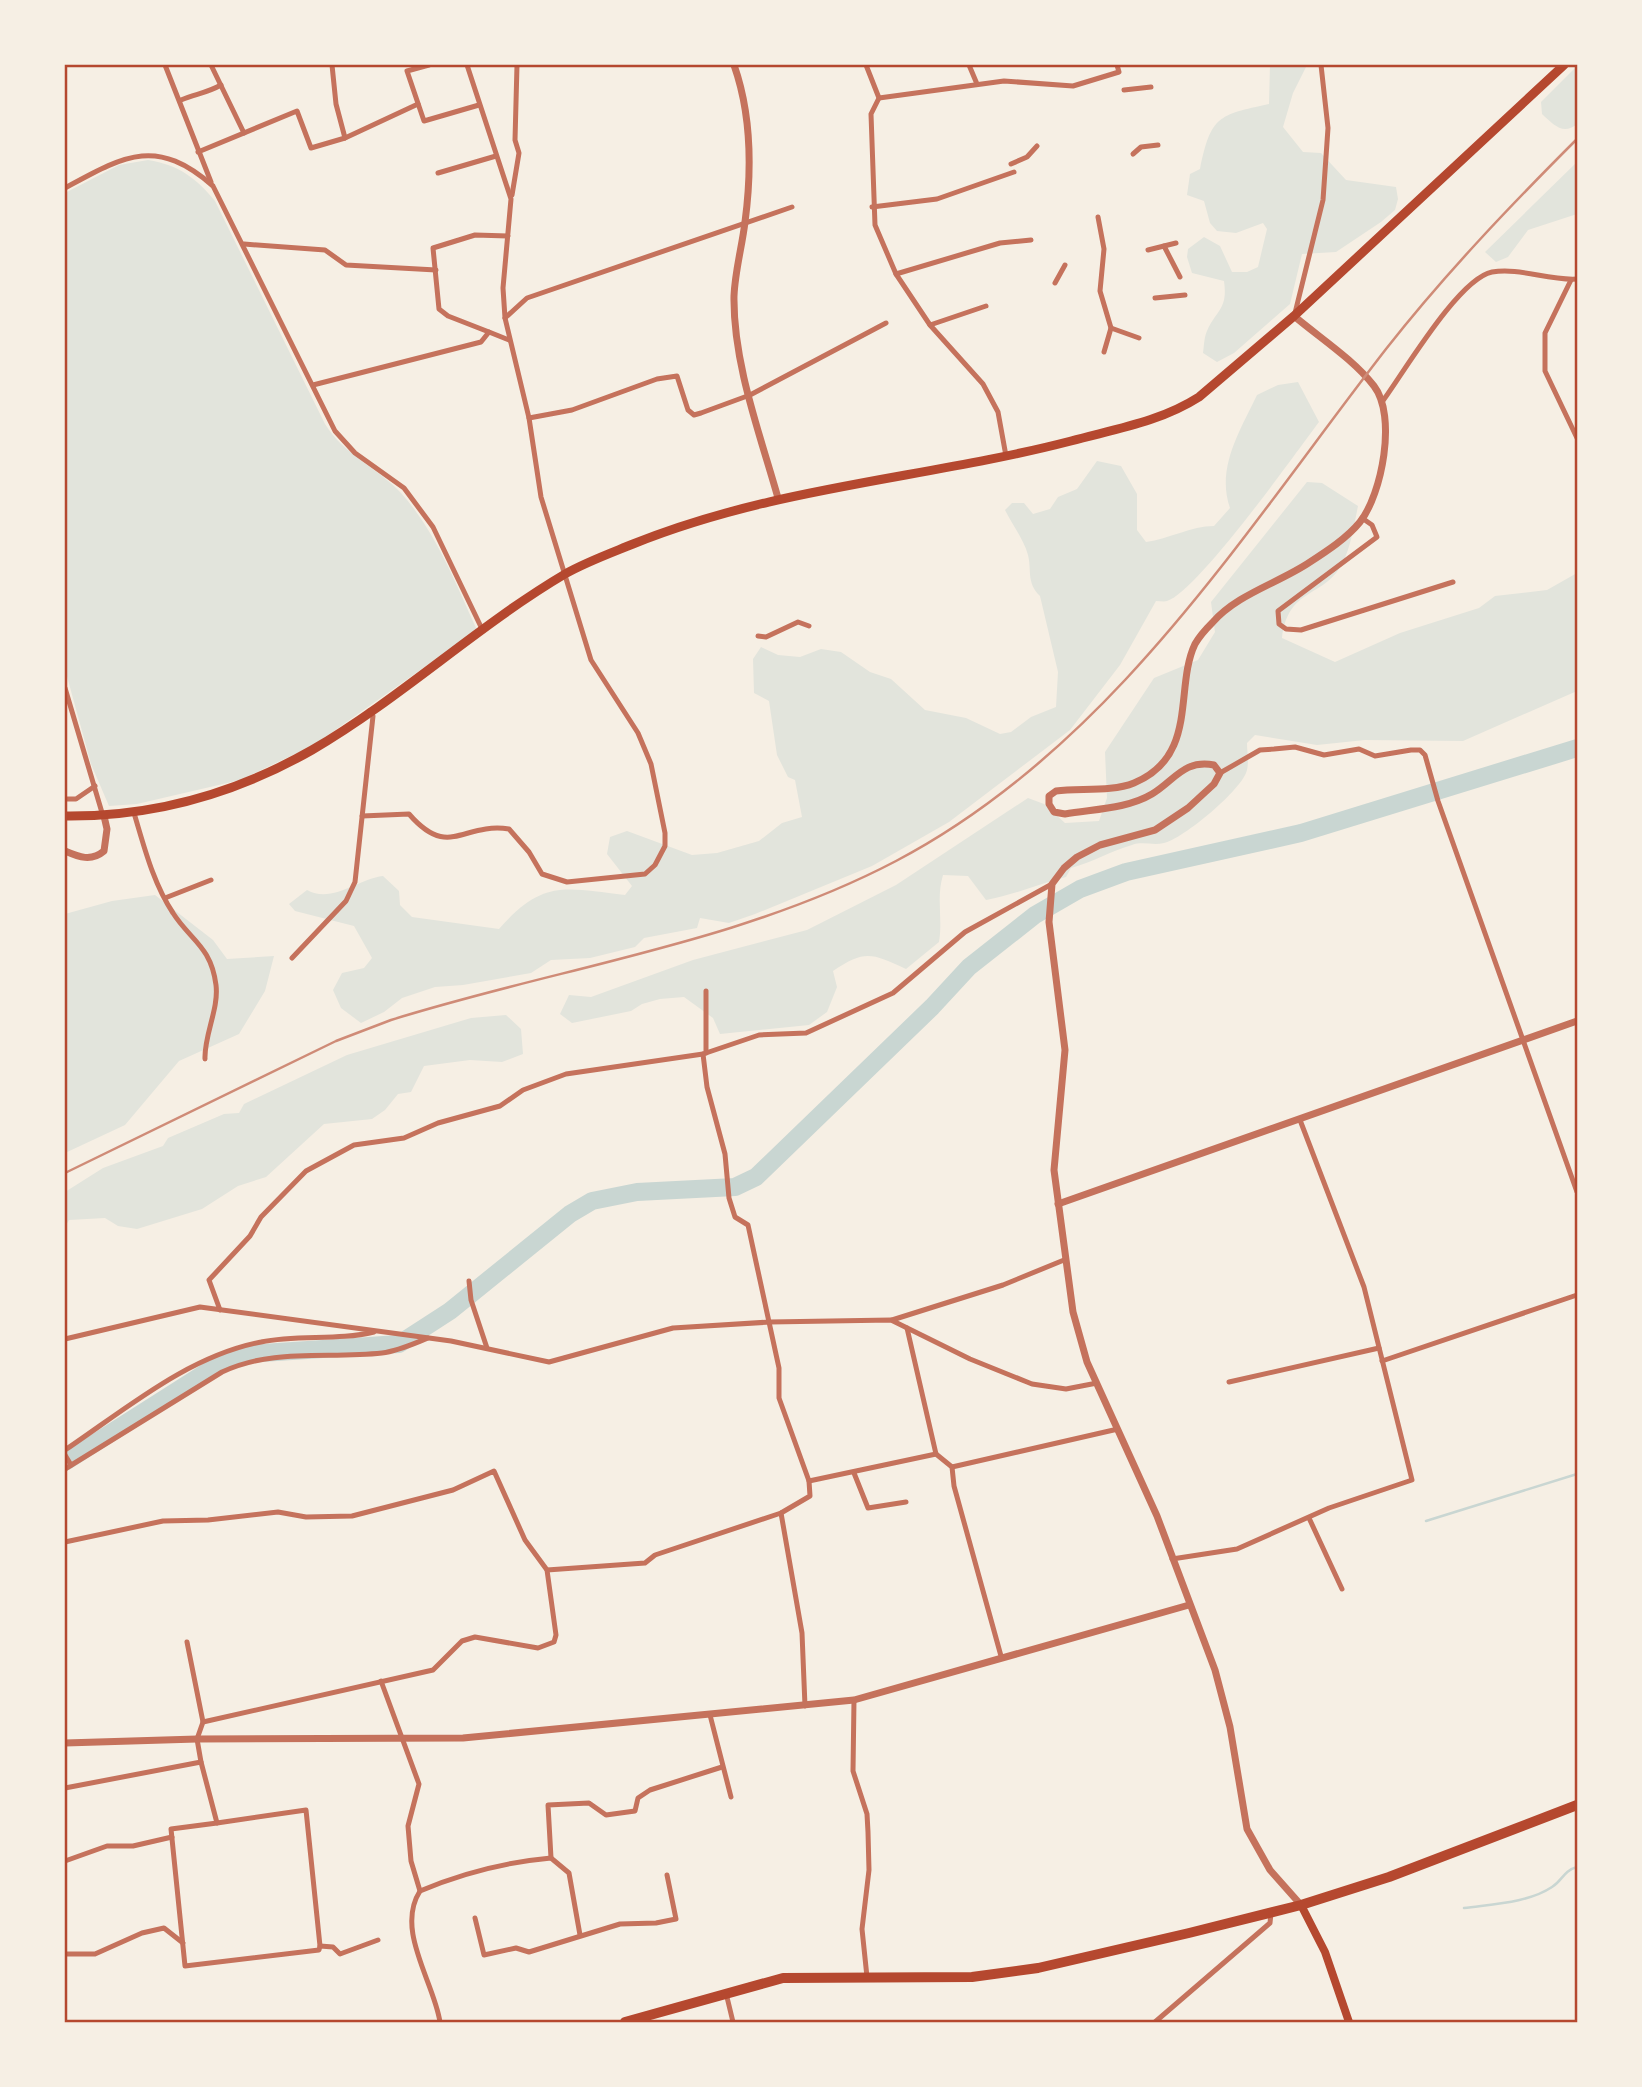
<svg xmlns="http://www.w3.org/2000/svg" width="1642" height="2087" font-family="Barlow,sans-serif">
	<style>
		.green { fill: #e2e4dc }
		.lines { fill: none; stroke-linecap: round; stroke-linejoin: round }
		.stream { stroke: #c9d6d2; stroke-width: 2.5 }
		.river { stroke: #c9d6d2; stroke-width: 18 }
		.minor { stroke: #c5725c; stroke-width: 5 }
		.tertiary { stroke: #c5725c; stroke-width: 7 }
		.secondary { stroke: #b5482f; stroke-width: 8 }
		.primary { stroke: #b5482f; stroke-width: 9 }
		.trunk { stroke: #b5482f; stroke-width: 10 }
		.rail { stroke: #cf8b77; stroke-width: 2.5 }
		.neatline { fill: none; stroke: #b5482f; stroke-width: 2.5 }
	</style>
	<rect width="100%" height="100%" fill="#f6efe4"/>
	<g class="green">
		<path d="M1270,65L1306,67L1293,93L1283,127L1303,152L1321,153L1346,180L1396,187L1398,199L1395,210L1381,222L1336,252L1302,254L1290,304L1234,353L1217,362L1203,353C1204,347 1204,337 1207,331C1217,309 1228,309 1224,281L1192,273L1187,257L1188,249L1204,237L1220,246L1232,272H1247L1258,267L1267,229L1263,223L1236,233L1217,231L1210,223L1204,201L1187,195L1190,174L1200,169C1211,116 1218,115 1269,104Z"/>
		<path d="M1577,66V124C1563,136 1553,124 1542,114L1541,102Z"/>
		<path d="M148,160C179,165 196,178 215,201L325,424C344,455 377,467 401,493C436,532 455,582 477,630L314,745L240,780L137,804L109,806L91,764L65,669V193L119,165Z"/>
		<polygon points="1577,162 1577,214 1528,230 1508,257 1496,262 1485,252"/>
		<path d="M1298,382L1319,422C1295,454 1197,592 1167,601C1164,602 1160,601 1156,601L1120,665L1070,730L949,822L872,866L755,914L729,923L700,918L697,928L644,938L635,947L590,958L551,960L531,973L463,985L435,987L402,998L384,1012L361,1023L341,1008L333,990L342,973L364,968L372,958L354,926L295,911L289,904L307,890C332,904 358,879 383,876L399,891L400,905L412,917L499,929C543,879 564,888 625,895L632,886L607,854L610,837L627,831L692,855L717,853L759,841L782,823L802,817L795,780L788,777L777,755L769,701L754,693L753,659L761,647L778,655L800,657L821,649L841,652L870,672L891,679L925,710L966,718L1000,734L1011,732L1031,717L1056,707L1058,672L1040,596C1026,582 1032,571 1028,555C1024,540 1012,524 1005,510L1012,503H1024L1033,514L1050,509L1058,497L1077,489L1097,461L1121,466L1137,494V530L1146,542C1169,539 1191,526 1214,526L1230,508C1216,468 1240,431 1257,395L1278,385Z"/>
		<path d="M1307,482L1322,483L1358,506C1354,525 1351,547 1342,564C1324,598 1288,587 1282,638L1335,662L1400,633L1479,608L1495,596L1547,590L1577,573V691L1463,741L1365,740L1317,745L1255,735L1247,743C1247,751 1249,762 1247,770C1243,789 1183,839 1164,843C1153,846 1143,841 1132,845C1111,851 1093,862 1071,868L1066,877C1038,884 1014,895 986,900L968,876L943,875C936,898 943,919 939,942L906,969C871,953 865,950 833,971L837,987L827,1012L809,1025L720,1034L713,1018L684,997L660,999L642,1004L631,1011L572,1023L560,1014L569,995L591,997L693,960L807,930L896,885L1028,798L1044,804L1065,823L1099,821L1107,798L1105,752L1154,678L1198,660L1215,632L1211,602Z"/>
		<polygon points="155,895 213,940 227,959 274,956 265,991 239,1034 179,1061 125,1125 65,1153 65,914 112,901"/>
		<polygon points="506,1015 521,1029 523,1054 502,1062 470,1060 424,1066 411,1092 398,1094 385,1110 372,1119 324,1124 266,1177 238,1186 202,1209 137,1229 118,1226 105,1218 69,1220 65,1227 65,1192 103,1168 163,1146 168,1138 224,1114 239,1113 244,1104 347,1055 471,1018"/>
	</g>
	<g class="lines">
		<g class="stream">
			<polyline points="1426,1521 1577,1474"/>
			<path d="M1464,1908C1492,1904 1528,1903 1552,1887C1563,1880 1563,1871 1577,1867"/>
		</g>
		<polyline class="river" points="65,1462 219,1364 245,1354 399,1344 450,1311 570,1214 592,1201 637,1192 735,1187 756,1177 932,1007 969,967 1035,915 1080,889 1126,872 1301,833 1577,748"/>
		<g class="minor">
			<polyline points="165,65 211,182"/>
			<polyline points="211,65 244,133"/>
			<polyline points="332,65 336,104 345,138"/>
			<polyline points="429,65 407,71 424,121 479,105"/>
			<polyline points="866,65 879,98 871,114 875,225 896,274 930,325 983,384 998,412 1006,456"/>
			<polyline points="969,65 977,84"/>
			<polyline points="1124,90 1151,87"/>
			<polyline points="879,98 1004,81 1073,86 1119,72 1117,65"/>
			<path d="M181,100C195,94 207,93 221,85"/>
			<polyline points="198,152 297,111 311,148 345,138 418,104"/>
			<polyline points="1133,154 1141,147 1158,145"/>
			<polyline points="1011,164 1027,157 1037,146"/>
			<polyline points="438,173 496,156"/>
			<path d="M65,188C124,156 156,136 213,186L335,431L355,453L404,488L433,527L483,631"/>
			<polyline points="512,195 519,153 515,140 517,65"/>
			<polyline points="872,207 937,199 1014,172"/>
			<polyline points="1098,217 1104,249 1100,291 1111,328 1104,352"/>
			<polyline points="244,244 325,250 346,265 436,270"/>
			<polyline points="1164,246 1180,277"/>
			<polyline points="1148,250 1176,243"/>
			<polyline points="896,274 1000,243 1031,240"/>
			<polyline points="1571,280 1545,333 1545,371 1577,438"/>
			<polyline points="1055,283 1065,265"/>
			<polyline points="1155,298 1185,295"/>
			<polyline points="1295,313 1323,200 1328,128 1321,65"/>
			<polyline points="505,318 527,298 792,207"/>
			<polyline points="930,325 986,306"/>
			<polyline points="1111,328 1139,338"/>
			<polyline points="489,332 448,316 439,309 433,248 475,235 508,236"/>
			<polyline points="313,385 481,342 489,332 509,340"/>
			<path d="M1382,402C1403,374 1458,279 1492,272C1519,267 1549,281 1577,279"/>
			<polyline points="529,418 572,410 657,379 677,376 688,410 694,415 701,413 750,395 886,323"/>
			<polyline points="1362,518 1372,525 1377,537 1278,611 1279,624 1286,629 1301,630 1453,582"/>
			<polyline points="758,636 766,637 798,622 809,626"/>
			<polyline points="65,688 103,816"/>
			<polyline points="1220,773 1260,750 1274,749 1295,747 1324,755 1359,749 1375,756 1411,750 1420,750 1425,755 1438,801 1577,1192"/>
			<polyline points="65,799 76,799 95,786"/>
			<path d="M134,813C144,846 153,883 173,913C190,940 211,946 216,985C219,1009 204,1035 205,1059"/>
			<path d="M362,816L409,814C449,860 462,822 509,829L529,852L542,874L567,882L645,874L655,865L665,846V833L651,764L638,733L591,660L541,497L529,418L505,318L503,288L511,199L467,65"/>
			<polyline points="165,898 211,880"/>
			<polyline points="292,958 346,901 355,882 373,716 369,711"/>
			<polyline points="706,1053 706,991"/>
			<polyline points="469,1281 471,1300 487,1348"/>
			<polyline points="220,1310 209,1280 250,1236 261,1217 306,1171 354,1145 404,1138 438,1123 500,1106 523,1090 566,1074 703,1054 759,1035 806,1033 893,993 965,932 1052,884"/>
			<polyline points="892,1320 1003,1285 1064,1260"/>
			<polyline points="907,1328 936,1454"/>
			<polyline points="65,1339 200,1307 451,1341 549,1362 673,1328 770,1322 891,1320 970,1359 1032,1384 1066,1389 1097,1383"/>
			<polyline points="1382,1361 1577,1295"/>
			<polyline points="1229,1382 1379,1348"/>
			<path d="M65,1450C126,1409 188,1356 261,1342C298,1334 337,1341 374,1332"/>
			<polyline points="65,1455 71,1465"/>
			<polyline points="952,1467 1118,1429"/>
			<path d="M65,1469L222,1372C273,1348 327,1359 382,1353C398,1351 413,1344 428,1338"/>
			<polyline points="854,1473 868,1508 906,1502"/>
			<polyline points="809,1481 936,1454 952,1467 954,1486 1001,1656"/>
			<polyline points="781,1513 802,1633 805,1706"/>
			<polyline points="1309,1518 1342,1589"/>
			<polyline points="65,1542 163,1521 208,1520 278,1512 306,1517 352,1516 453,1490 494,1471 525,1540 547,1570 556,1635 554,1642 538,1648 475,1637 462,1641 433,1670 203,1722 197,1739 201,1762 65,1788"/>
			<polyline points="1172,1559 1237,1549 1329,1508 1412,1480 1364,1287 1300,1120"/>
			<polyline points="547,1570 645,1563 655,1555 781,1513 810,1496 809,1481 779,1398 779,1368 748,1225 735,1217 729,1198 725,1154 707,1087 703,1054"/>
			<polyline points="187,1642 203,1722"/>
			<path d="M381,1681L419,1784L408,1826L411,1861L420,1891C395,1930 434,1982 440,2022"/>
			<polyline points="854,1700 853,1771 867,1814 868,1832 869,1870 862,1929 867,1977"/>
			<polyline points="710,1715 731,1797"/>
			<polyline points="201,1762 217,1823 171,1829 185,1966 319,1950 320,1946 333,1947 340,1954 378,1940"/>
			<polyline points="217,1823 306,1810 320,1946"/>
			<polyline points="551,1858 548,1805 589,1803 606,1815 635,1811 638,1798 650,1790 722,1767"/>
			<polyline points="65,1861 107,1846 133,1846 172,1837"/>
			<path d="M420,1891C460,1874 507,1862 551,1858L569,1873L580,1935"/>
			<polyline points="475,1918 484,1955 516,1948 529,1952 620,1924 656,1923 676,1919 667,1875"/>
			<polyline points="65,1954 95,1954 142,1933 164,1928 183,1943"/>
			<polyline points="726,1993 733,2022"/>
			<polyline points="1155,2022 1270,1923 1271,1913"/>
		</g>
		<g class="tertiary">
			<path d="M734,65C752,116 752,169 745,222C742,247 735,271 734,296C733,363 760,434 778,498"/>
			<path d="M1294,316C1320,338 1353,359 1374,386C1397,416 1382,494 1360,522C1347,538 1327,551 1310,562C1279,583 1237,594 1212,623C1206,629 1199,637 1195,644C1174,688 1199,756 1134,783C1112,792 1080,788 1056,791L1049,796V804L1054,812L1065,814C1093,809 1127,809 1152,794C1174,781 1184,759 1214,765L1220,773L1214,784L1188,808L1155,830L1100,845L1077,857L1064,868L1052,884L1049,922L1065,1050L1054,1170L1073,1312L1087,1362L1157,1516L1215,1670L1230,1727L1247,1829L1270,1870L1301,1905"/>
			<path d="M65,851C79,857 91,862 104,851L107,829L104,816"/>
			<polyline points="1058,1204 1577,1021"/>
			<polyline points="65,1743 197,1739 463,1738 854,1700 1189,1605"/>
		</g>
		<polyline class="secondary" points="1301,1905 1325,1952 1349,2022"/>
		<path class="primary" d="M65,816C153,817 235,794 312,750C401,698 477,626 565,574C586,562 611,553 633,544C777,486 924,479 1071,441C1115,429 1160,422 1199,397L1294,316L1564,65"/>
		<polyline class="trunk" points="625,2022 783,1978 972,1977 1038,1968 1189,1933 1301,1905 1389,1877 1577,1805"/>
		<path class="rail" d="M65,1173L336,1041L391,1020C560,967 738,944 896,861C1111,748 1241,536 1386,349C1445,274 1510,206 1577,139"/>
	</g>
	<rect width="1642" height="2087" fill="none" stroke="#f6efe4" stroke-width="133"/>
	<rect x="66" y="66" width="1510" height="1955" class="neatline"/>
</svg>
